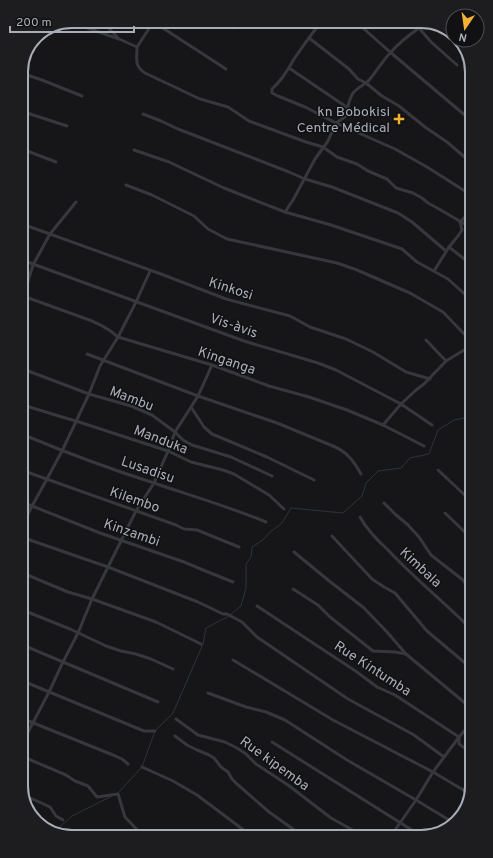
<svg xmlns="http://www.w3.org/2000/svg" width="493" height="858" font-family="Overpass,sans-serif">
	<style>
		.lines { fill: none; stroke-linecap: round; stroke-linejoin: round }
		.stream { stroke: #2c353c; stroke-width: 1 }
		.minor { stroke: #37383d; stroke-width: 3 }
		.poi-dot { fill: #f2b134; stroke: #111113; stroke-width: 1.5 }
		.labels { text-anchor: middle; stroke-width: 3; stroke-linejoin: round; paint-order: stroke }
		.poi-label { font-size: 14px; fill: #a8adb8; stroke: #111113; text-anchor: end }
		.street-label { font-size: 14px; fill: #a8adb8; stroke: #111113 }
		.rim { fill: none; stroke: #a8adb8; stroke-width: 2 }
	</style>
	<rect width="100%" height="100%" fill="#161618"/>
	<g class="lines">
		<g class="stream">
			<polyline points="118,793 142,767 155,731 173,713 203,644 206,628 229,616 241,606 246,588 246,564 251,557 252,547 263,540 270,532 282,523 291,508 343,513 362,496 366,483 378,471 401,468 410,458 429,454 438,430 454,420 469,417"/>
			<polyline points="54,832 72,816 112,796"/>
		</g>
		<g class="minor">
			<polyline points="101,21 108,27 118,38"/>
			<polyline points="152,21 226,69"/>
			<polyline points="223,21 234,28"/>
			<path d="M322,21C312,33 303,46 294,59C288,70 281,81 272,89V93L278,96L305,107L336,123L395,149L427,167L468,193"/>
			<polyline points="355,21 390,52 467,117"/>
			<polyline points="413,21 431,42 457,65"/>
			<path d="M70,22L119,39L137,47C137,59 134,66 145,73L200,99L228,107L249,121L306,142L323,147L337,157L357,164L368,171L387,179L396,188L413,193L422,198L428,203L439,209L468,226"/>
			<path d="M419,28C409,35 399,43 391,52C383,60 377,71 370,79C365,85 358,87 353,93C348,101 348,109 345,117L336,123L328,141L315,159L293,200L285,212L331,225L402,249L417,262L448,279L469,298"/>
			<polyline points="309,38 349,69 358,79 366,83 382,96 399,106 425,127 447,142 468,160"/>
			<polyline points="137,47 154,21"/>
			<polyline points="289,68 348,108"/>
			<polyline points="21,73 42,80 82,96"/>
			<polyline points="21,111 67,126"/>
			<polyline points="143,114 161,121 178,129 289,172 305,179 332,187 398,213 412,222 446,251"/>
			<polyline points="22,149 56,162"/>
			<polyline points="134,150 169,162 224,188 285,212"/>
			<polyline points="126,185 152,195 194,216 208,229 227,239 337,263 357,270 410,293 443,312 469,339"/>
			<polyline points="22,224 161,274 226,299 290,316 310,327 346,339 373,352 406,372 430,379"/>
			<polyline points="449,247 468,262"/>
			<polyline points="22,260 244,341 318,363 336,370 401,404 432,425"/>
			<polyline points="434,271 449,247 458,236 462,230 460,222 468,214"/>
			<path d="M23,296L81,317C94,321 108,328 118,337L212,365L269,386L309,397L347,410L383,425L424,446"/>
			<polyline points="23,297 33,265 50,234 76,202"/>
			<polyline points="426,340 446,361"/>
			<path d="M87,354L198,396L277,423L333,446C347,452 353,460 361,474"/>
			<polyline points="23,369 89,394 131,406 152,415 175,432 183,440 192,445 231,457 272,476"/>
			<polyline points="23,405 62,417 76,421 168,451 191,462 223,470 234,474 269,495 284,509"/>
			<polyline points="191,407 204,427 212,434 267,457 314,480"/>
			<polyline points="383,425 401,404 416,390 424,384 446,361 469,347"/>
			<path d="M24,435C67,453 110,469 154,483C192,496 230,507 266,522"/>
			<polyline points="438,470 470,500"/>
			<polyline points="24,471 176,525 184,529 197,530 239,547"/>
			<polyline points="24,503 32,506 100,533 184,562 208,572 233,582"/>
			<polyline points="384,503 395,514 408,525 419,537 431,555 463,580 471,590"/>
			<polyline points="445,513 470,537"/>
			<path d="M360,517C367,530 377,540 388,550C414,578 444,602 471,629"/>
			<polyline points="24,522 32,506 47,479 62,451 89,394 100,366 118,337 136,302 150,271"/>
			<polyline points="332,536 372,579 384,587 395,593 427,631 471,668"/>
			<polyline points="24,538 108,567 198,602 223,614 227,614 242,622 257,637 348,699 414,735 444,757"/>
			<polyline points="294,552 328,580 364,608 387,632 406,654"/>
			<polyline points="25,574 68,592 92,599 156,622 201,644"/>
			<polyline points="293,589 318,605 330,617 373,651 395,652 406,654 471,708"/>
			<polyline points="257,606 357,672 377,687 395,695 459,737 459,744 472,753"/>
			<polyline points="25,611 70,629 106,646 121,651 136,654 151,659 173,669"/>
			<polyline points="25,646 158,702"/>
			<polyline points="233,660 333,720 433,772 470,794"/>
			<polyline points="25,682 144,731 155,731"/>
			<polyline points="208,693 246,707 266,712 285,720 347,760 416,800 454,823"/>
			<polyline points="176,719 198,735 225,742 237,748 246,754 256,764 288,785 331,818 358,833"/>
			<polyline points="26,720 113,755 122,759 128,764"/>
			<polyline points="26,736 49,692 63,662 78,633 92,599 136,511 154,483 168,451 175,432 198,396 212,365"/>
			<polyline points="175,736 187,745 197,750 209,755 214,758 221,767 228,772 232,779 237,784 269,812 300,834"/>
			<polyline points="272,742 415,832"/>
			<polyline points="26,758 66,775 75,781 88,786 97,797 118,794 125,817 143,836"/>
			<polyline points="142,767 173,781 197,795 249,834"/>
			<polyline points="26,796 50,807 56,816 63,820"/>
			<polyline points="193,831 199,835"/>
			<polyline points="393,833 416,800 433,772 459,737 472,722"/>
		</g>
	</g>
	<path class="poi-dot" d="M397 113h4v4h4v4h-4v4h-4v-4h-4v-4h4z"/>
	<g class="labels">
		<g class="poi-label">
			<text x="390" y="116">kn Bobokisi<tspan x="390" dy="16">Centre Médical</tspan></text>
		</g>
		<g class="street-label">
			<text transform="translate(231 288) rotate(18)" y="5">Kinkosi</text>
			<text transform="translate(234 325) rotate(19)" y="5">Vis-àvis</text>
			<text transform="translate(227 360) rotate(19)" y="5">Kinganga</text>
			<text transform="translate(132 398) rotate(21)" y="5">Mambu</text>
			<text transform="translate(161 439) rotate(21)" y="5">Manduka</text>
			<text transform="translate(148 469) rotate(19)" y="5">Lusadisu</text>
			<text transform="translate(135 499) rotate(19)" y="5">Kilembo</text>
			<text transform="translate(132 532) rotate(19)" y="5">Kinzambi</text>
			<text transform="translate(421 567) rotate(43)" y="5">Kimbala</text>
			<text transform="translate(373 668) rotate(33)" y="5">Rue Kintumba</text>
			<text transform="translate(275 763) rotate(36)" y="5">Rue kipemba</text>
		</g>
	</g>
	<path d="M0 0H493V858H0ZM72 28H421A44 44 0 0 1 465 72V786A44 44 0 0 1 421 830H72A44 44 0 0 1 28 786V72A44 44 0 0 1 72 28Z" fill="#1d1d20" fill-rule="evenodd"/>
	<path class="rim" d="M72 28H421A44 44 0 0 1 465 72V786A44 44 0 0 1 421 830H72A44 44 0 0 1 28 786V72A44 44 0 0 1 72 28Z"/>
	<g transform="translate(465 28) rotate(193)"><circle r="19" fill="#111113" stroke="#4d4f55"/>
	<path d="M0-3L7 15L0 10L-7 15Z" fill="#f2b134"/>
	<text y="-6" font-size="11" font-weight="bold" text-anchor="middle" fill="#a8adb8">N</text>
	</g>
	<path d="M10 26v6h124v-6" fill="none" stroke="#a8adb8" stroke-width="2"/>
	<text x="16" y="26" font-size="12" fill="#a8adb8" stroke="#111113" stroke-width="3" paint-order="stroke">200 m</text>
</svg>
